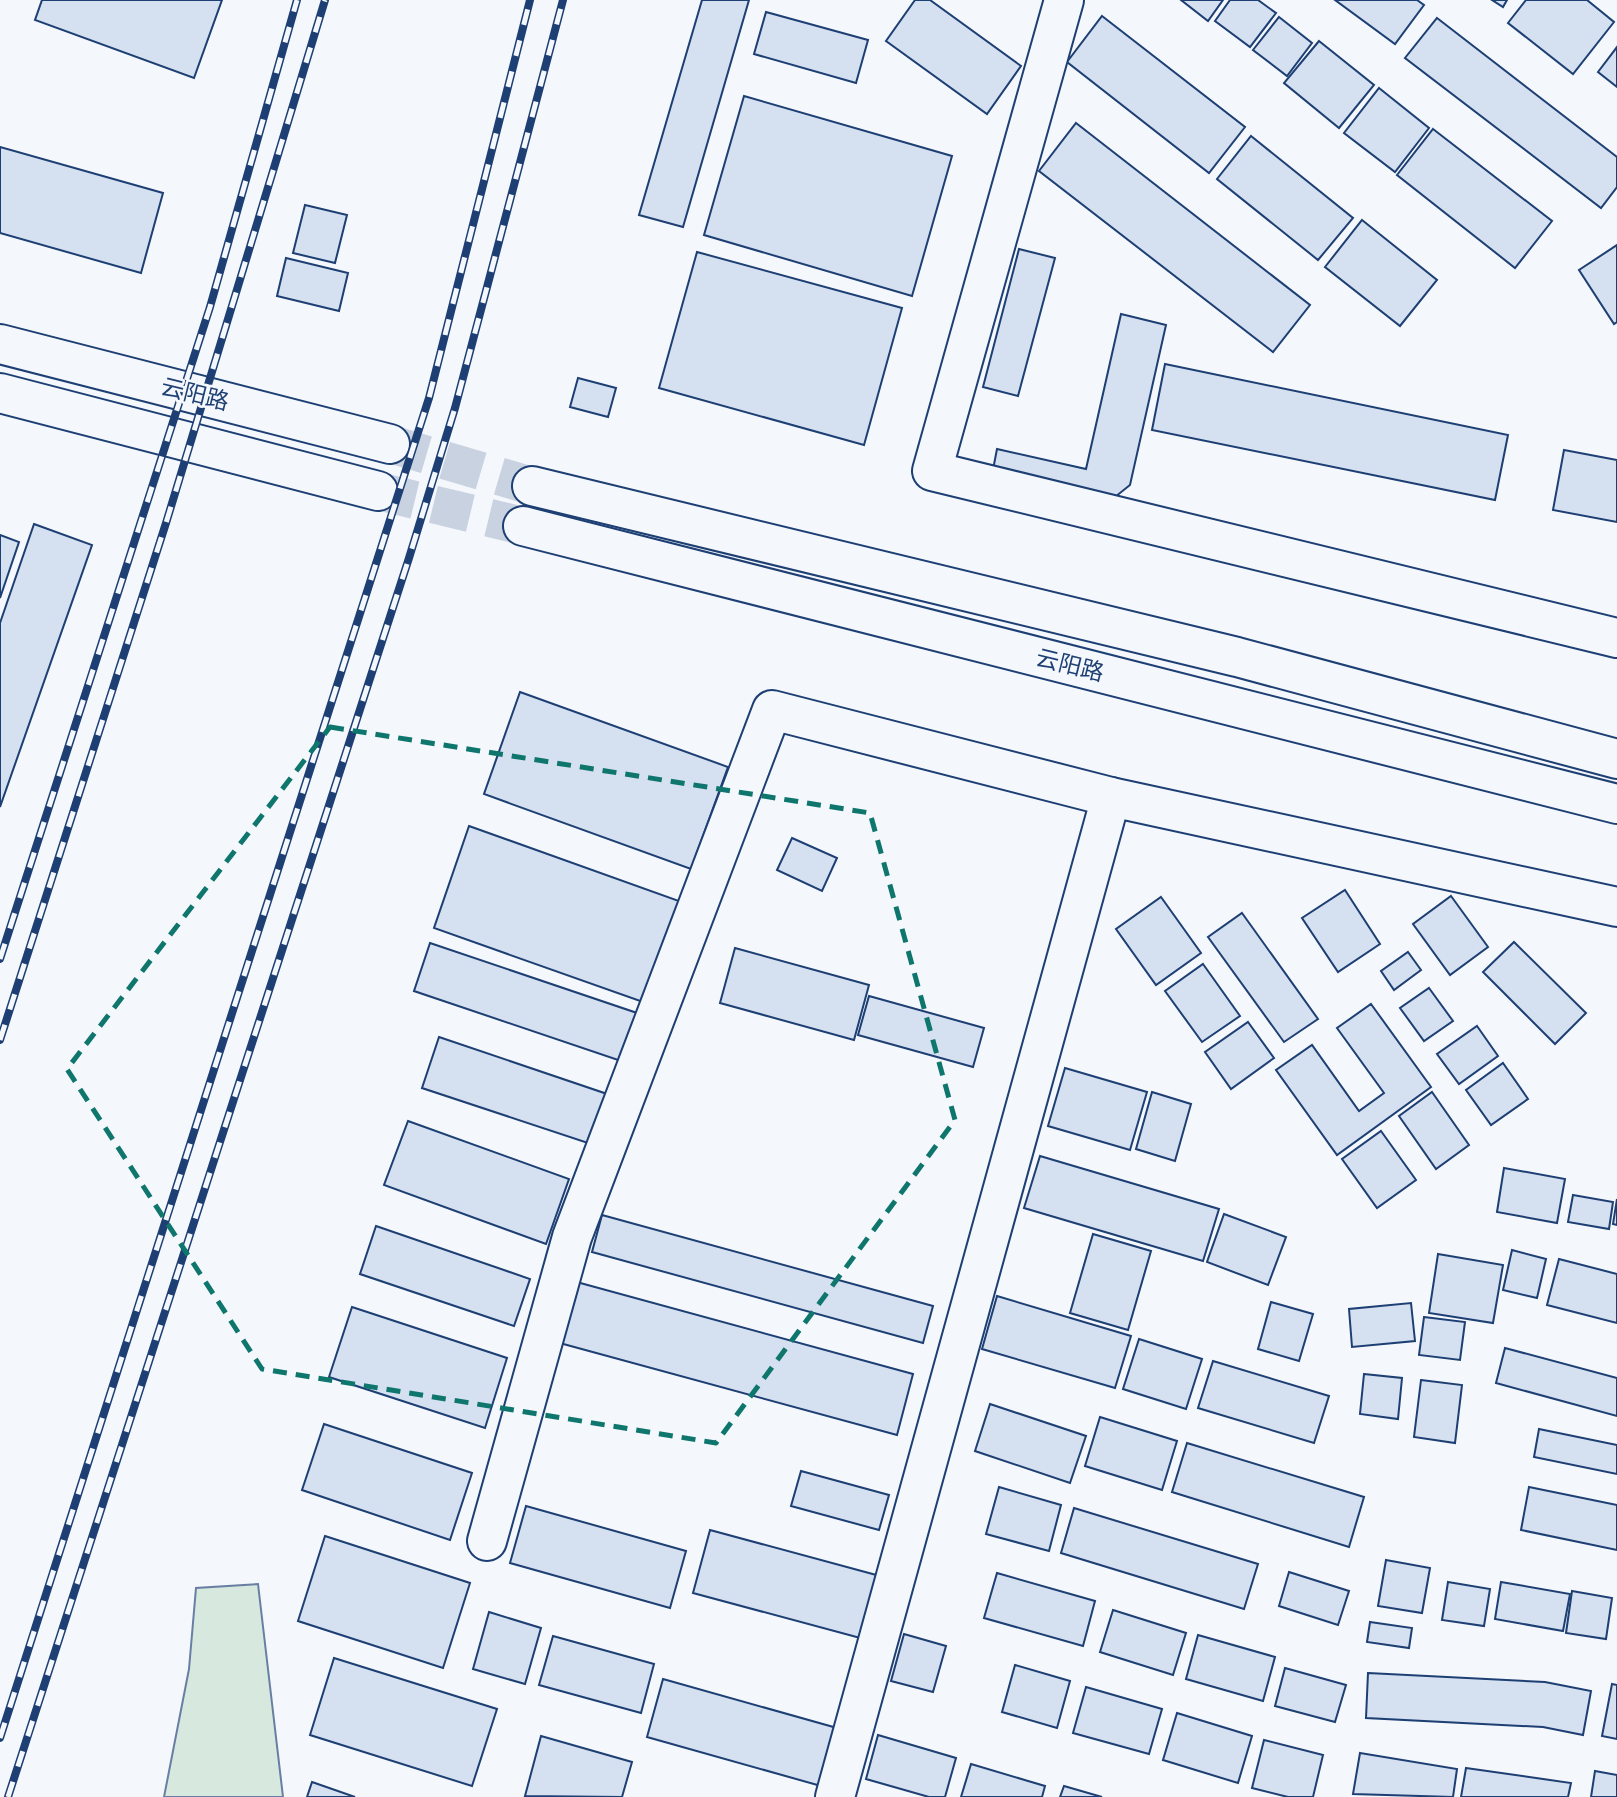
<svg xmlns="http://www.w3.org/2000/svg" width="1617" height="1797" font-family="'Exo 2','Noto Sans SC',sans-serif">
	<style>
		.green { fill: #d7e8df; stroke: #687fa3; stroke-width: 2 }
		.building { fill: #d5e0f0; stroke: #1d3f73; stroke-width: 2 }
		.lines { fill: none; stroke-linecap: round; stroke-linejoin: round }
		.minor-tunnel { stroke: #c9d2e0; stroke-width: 38; stroke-dasharray: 38 19; stroke-linecap: butt }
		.minor-casing { stroke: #1d3f73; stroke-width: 42 }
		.minor { stroke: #f4f7fb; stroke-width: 38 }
		.rail-casing { stroke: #1d3f73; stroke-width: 8 }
		.rail { stroke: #f4f7fb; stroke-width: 5; stroke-dasharray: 16; stroke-linecap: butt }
		.marked { fill: none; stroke: #0f766e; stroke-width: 5; stroke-dasharray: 14 9; stroke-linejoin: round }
		.labels { text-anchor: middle; stroke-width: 5; stroke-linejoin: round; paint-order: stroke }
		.street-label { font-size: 23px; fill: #1d3f73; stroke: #f4f7fb }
	</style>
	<rect width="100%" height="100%" fill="#f4f7fb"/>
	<polygon class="green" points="258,1584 283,1797 164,1797 189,1669 196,1588"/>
	<g class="building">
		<polygon points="42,0 222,0 194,78 35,20"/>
		<polygon points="702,0 749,0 683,227 639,215"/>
		<polygon points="915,0 930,0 1021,66 987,114 886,41"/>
		<polygon points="1181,0 1223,0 1208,21"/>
		<polygon points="1230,0 1258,0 1276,13 1250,47 1215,21"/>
		<polygon points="1335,0 1417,0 1424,5 1395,44"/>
		<polygon points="1492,0 1507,0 1503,7"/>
		<polygon points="1526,0 1587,0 1614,22 1573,74 1508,23"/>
		<polygon points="766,12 868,40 856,83 754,54"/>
		<polygon points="1102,16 1245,127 1209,173 1067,62"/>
		<polygon points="1279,17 1312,43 1287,76 1253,50"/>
		<polygon points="1437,18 1617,157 1617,187 1601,208 1405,58"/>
		<polygon points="1319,41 1374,85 1339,128 1284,83"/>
		<polygon points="1617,47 1617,87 1598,72"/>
		<polygon points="1379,88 1429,128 1395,172 1344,133"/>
		<polygon points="744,96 952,156 912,296 704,235"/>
		<polygon points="1076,123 1310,305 1273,352 1039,171"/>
		<polygon points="1433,129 1552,221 1515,268 1397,175"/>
		<polygon points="1251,136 1353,218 1318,260 1217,179"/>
		<polygon points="0,147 163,193 141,273 0,233"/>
		<polygon points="305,205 347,215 335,263 293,253"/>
		<polygon points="1362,220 1437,280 1400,326 1325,267"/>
		<polygon points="1617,245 1617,322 1614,324 1579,270"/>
		<polygon points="1019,249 1055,258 1018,396 983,387"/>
		<polygon points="697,252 902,308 864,445 659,388"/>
		<polygon points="286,258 348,273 339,311 277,296"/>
		<polygon points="1121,314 1166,325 1130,485 1105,505 991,480 997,449 1086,469"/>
		<polygon points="1165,364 1508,435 1495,500 1152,430"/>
		<polygon points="578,378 616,388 608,417 570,407"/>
		<polygon points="1564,450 1617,460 1617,522 1553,510"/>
		<polygon points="34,524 92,545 0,807 0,623"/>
		<polygon points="0,535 19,542 0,598"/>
		<polygon points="520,692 728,767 691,869 484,794"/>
		<polygon points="469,826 679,901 643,1002 434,928"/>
		<polygon points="792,838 837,858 822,891 777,870"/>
		<polygon points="1345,890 1380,944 1338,972 1302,918"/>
		<polygon points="1451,896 1488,947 1450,975 1413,924"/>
		<polygon points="1161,897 1201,953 1156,985 1116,929"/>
		<polygon points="1242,913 1318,1019 1284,1042 1208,937"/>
		<polygon points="1514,942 1586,1013 1555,1044 1483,972"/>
		<polygon points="430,943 640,1014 624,1062 414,991"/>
		<polygon points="735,948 869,985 854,1040 720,1003"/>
		<polygon points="1408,952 1421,970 1394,990 1381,971"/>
		<polygon points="1203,964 1240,1016 1202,1042 1165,991"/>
		<polygon points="1429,988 1453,1021 1424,1041 1400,1008"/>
		<polygon points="869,996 984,1028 973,1067 858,1035"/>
		<polygon points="1371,1004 1431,1087 1337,1155 1276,1070 1312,1045 1359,1111 1384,1093 1337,1028"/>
		<polygon points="1248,1022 1274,1058 1231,1089 1205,1052"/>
		<polygon points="1477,1026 1498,1056 1459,1084 1437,1054"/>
		<polygon points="439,1037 616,1097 600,1147 422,1088"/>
		<polygon points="1503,1063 1528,1099 1491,1125 1466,1090"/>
		<polygon points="1065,1068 1147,1092 1130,1150 1048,1126"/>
		<polygon points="1152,1092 1191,1104 1175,1161 1136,1149"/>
		<polygon points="1432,1092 1469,1145 1436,1169 1399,1116"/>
		<polygon points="408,1121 569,1179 546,1244 384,1185"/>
		<polygon points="1381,1131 1416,1180 1377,1208 1342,1159"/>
		<polygon points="1040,1156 1219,1209 1203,1261 1024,1208"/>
		<polygon points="1504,1168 1565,1179 1557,1223 1497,1212"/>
		<polygon points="1573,1195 1613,1202 1609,1229 1568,1222"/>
		<polygon points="1617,1199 1617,1225 1613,1224"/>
		<polygon points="1224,1214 1286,1237 1268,1285 1207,1262"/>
		<polygon points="602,1215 933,1306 923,1343 592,1252"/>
		<polygon points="376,1226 530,1279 514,1326 360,1274"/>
		<polygon points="1093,1234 1151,1251 1128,1330 1070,1313"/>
		<polygon points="1512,1250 1546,1259 1537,1298 1503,1290"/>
		<polygon points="1438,1254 1503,1265 1493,1323 1429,1313"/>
		<polygon points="1559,1259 1617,1274 1617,1323 1547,1305"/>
		<polygon points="573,1281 913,1374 897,1435 556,1342"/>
		<polygon points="997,1296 1131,1336 1115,1388 982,1349"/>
		<polygon points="1271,1302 1313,1314 1299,1361 1258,1349"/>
		<polygon points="1411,1303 1415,1341 1352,1347 1349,1309"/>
		<polygon points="352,1307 507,1358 485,1428 329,1377"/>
		<polygon points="1424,1317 1465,1322 1460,1360 1419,1355"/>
		<polygon points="1139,1339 1202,1359 1186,1409 1123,1389"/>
		<polygon points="1505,1348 1617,1378 1617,1416 1496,1383"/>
		<polygon points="1213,1361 1329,1396 1314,1443 1198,1408"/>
		<polygon points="1364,1374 1402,1378 1398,1419 1360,1414"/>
		<polygon points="1421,1380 1462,1385 1455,1443 1414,1437"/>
		<polygon points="990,1404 1086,1436 1070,1483 975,1451"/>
		<polygon points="1100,1417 1177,1441 1162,1490 1085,1466"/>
		<polygon points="324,1424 472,1473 450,1540 302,1490"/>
		<polygon points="1539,1429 1617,1445 1617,1474 1534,1457"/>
		<polygon points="1187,1443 1364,1497 1349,1547 1172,1492"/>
		<polygon points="801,1471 889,1495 879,1530 791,1506"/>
		<polygon points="999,1487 1061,1505 1049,1551 986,1534"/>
		<polygon points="1529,1487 1617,1505 1617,1550 1521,1530"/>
		<polygon points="526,1506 686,1551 670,1608 510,1563"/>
		<polygon points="1074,1508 1258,1564 1244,1609 1061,1553"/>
		<polygon points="710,1530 880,1576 864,1639 693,1593"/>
		<polygon points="325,1536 470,1583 443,1668 298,1621"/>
		<polygon points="1386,1560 1430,1568 1422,1613 1378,1606"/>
		<polygon points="1289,1572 1349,1591 1338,1625 1279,1606"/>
		<polygon points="997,1573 1095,1601 1083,1646 984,1618"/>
		<polygon points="1448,1582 1490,1589 1484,1626 1442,1620"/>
		<polygon points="1501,1582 1570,1594 1563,1631 1495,1619"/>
		<polygon points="1572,1591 1612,1598 1606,1639 1566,1633"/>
		<polygon points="1113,1610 1186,1633 1173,1675 1100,1652"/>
		<polygon points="489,1612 541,1628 525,1684 473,1669"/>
		<polygon points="1370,1622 1412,1628 1409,1648 1367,1642"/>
		<polygon points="904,1634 946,1646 933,1692 891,1681"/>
		<polygon points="1198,1635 1275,1657 1263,1701 1186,1679"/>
		<polygon points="553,1636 654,1664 641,1713 539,1685"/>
		<polygon points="334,1658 497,1709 472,1786 310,1735"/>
		<polygon points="1015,1665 1070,1681 1057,1728 1002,1712"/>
		<polygon points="1285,1668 1346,1685 1335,1722 1275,1706"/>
		<polygon points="1368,1673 1545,1682 1591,1691 1583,1735 1543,1727 1366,1718"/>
		<polygon points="663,1679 837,1728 821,1786 647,1737"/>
		<polygon points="1612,1684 1617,1685 1617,1739 1602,1736"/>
		<polygon points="1086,1687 1162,1709 1149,1754 1073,1733"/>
		<polygon points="1177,1713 1252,1736 1238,1783 1163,1760"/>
		<polygon points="878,1735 956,1758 945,1797 929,1797 866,1779"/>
		<polygon points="541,1736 632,1762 622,1797 525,1796"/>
		<polygon points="1264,1740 1323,1755 1313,1797 1288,1797 1252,1788"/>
		<polygon points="1360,1753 1457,1769 1453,1797 1353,1794"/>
		<polygon points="971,1764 1045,1786 1042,1797 961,1797"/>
		<polygon points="1466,1768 1571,1783 1568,1797 1461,1797"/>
		<polygon points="1595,1771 1617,1775 1617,1797 1591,1797"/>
		<polygon points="312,1782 355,1797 307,1797"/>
		<polygon points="1064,1786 1102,1797 1060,1797"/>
	</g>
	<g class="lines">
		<g class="minor-tunnel">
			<polyline points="390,444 532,486"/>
			<polyline points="378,491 523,526"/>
		</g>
		<g class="minor-casing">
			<g id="minor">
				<polyline points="1064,0 932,471 1617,638"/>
				<polyline points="0,344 390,444"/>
				<polyline points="0,393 378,491"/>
				<polyline points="532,486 1237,657 1617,759"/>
				<polyline points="523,526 1617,804"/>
				<polyline points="487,1541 572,1237 772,710 1111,797 1617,907"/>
				<polyline points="835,1797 1111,797"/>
			</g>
		</g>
		<use href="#minor" class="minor"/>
		<g class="rail-casing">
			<g id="rail">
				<polyline points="0,959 210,307 297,0"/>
				<polyline points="0,1040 166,523 325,0"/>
				<polyline points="0,1738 429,398 530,0"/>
				<polyline points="8,1797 409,558 455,408 563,0"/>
			</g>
		</g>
		<use href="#rail" class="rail"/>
	</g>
	<path class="marked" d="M330,727L870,813L955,1120L716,1443L262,1369L67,1069Z"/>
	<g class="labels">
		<g class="street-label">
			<text transform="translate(195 394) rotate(14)" y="8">云阳路</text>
			<text transform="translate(1070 665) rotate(14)" y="8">云阳路</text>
		</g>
	</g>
</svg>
